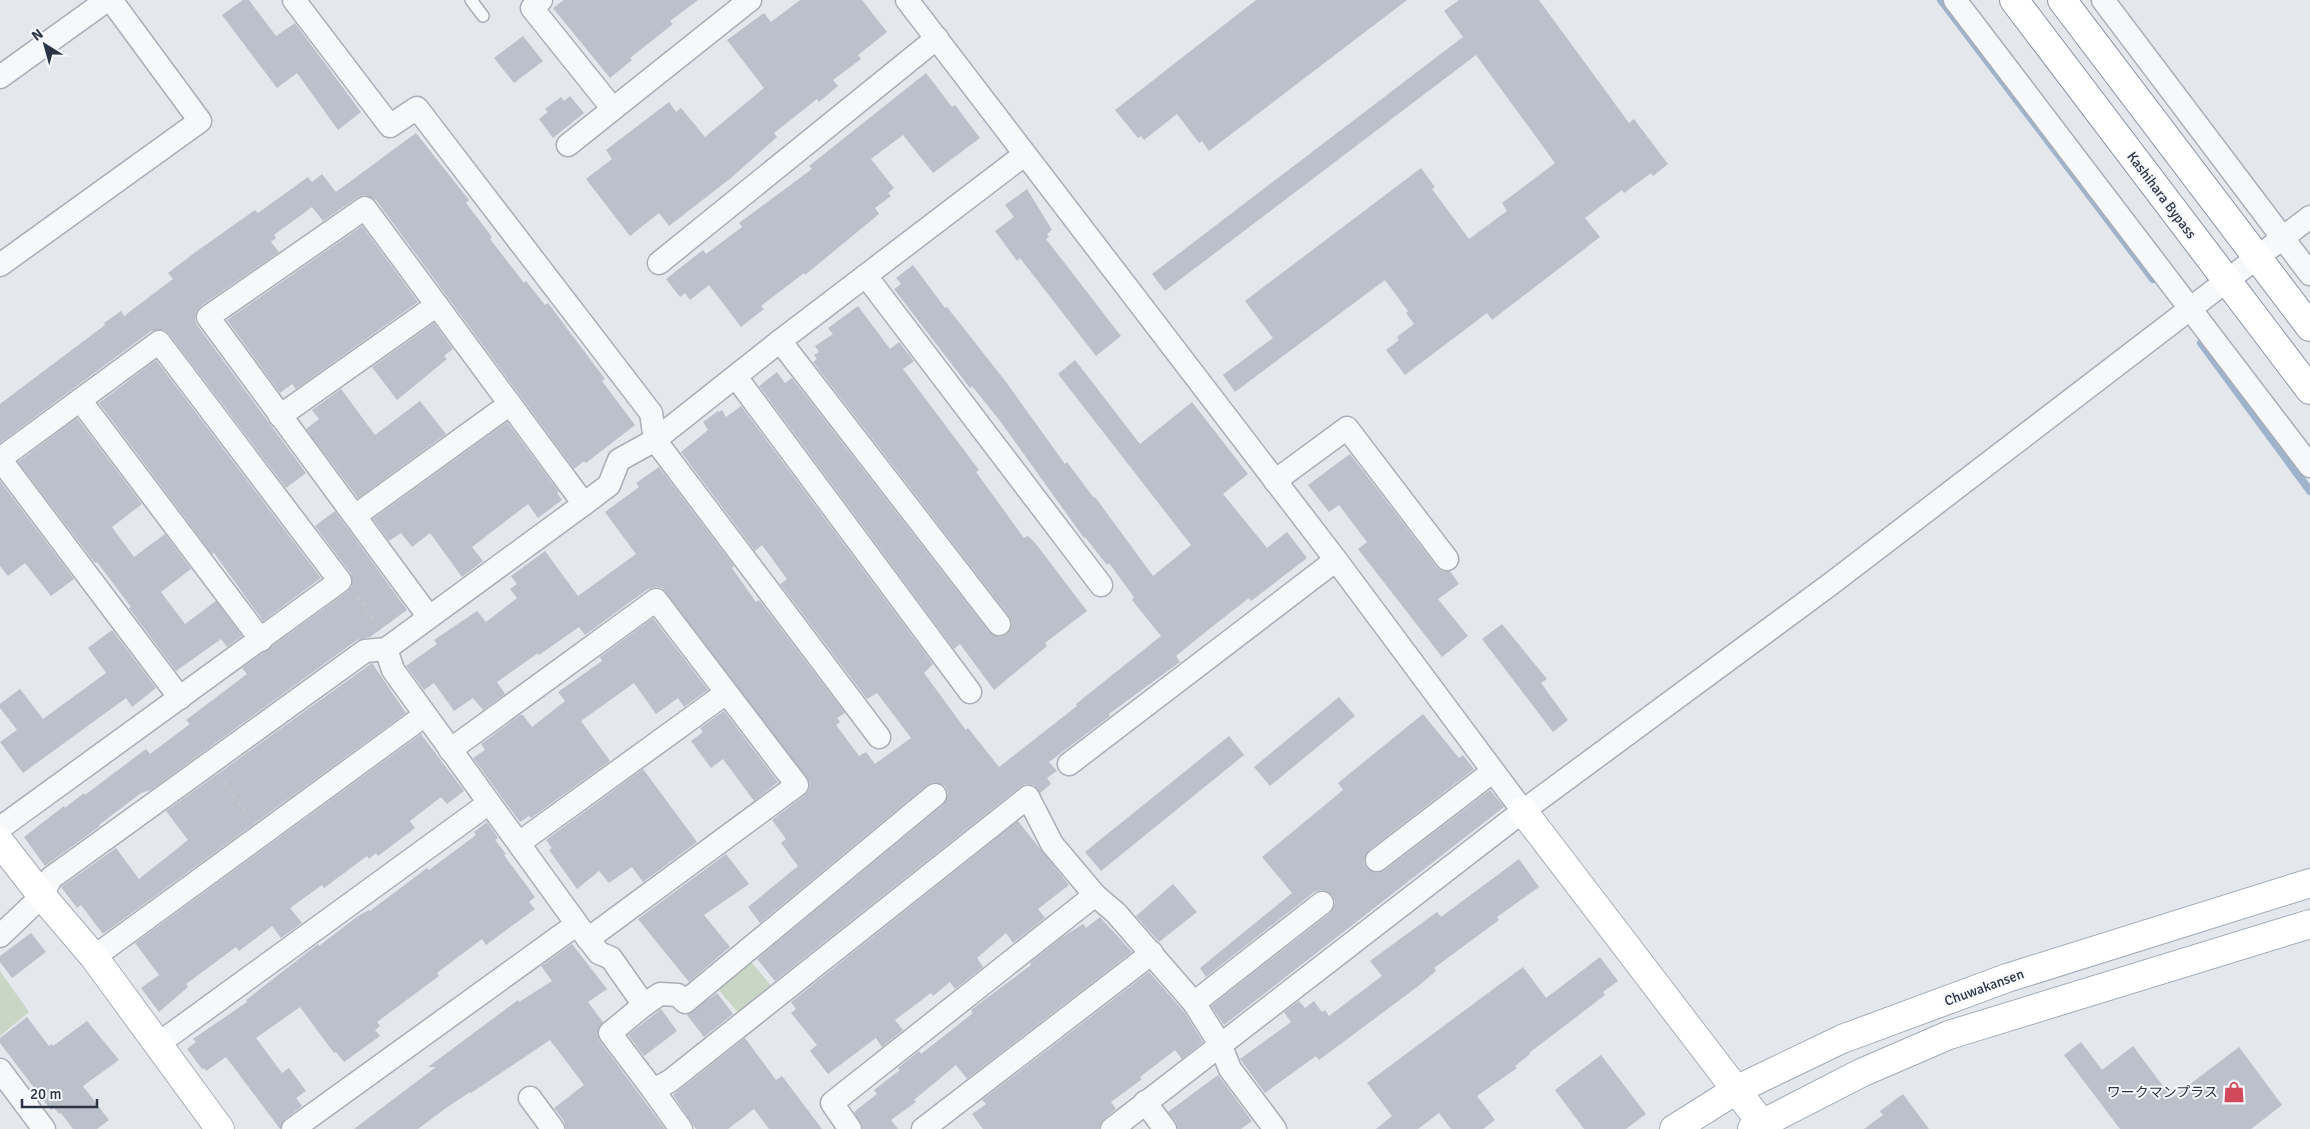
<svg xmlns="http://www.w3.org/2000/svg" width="2310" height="1129" font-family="Signika,'Noto Sans JP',sans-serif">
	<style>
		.green { fill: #c9d6c5 }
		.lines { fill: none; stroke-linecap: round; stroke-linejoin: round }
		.stream { stroke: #9fb4cc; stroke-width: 8 }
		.building { fill: #bbc0ca }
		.lane-casing { stroke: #a9aeb7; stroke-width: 14 }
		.street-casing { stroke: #a9aeb7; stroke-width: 25 }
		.secondary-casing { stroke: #a9aeb7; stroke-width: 30 }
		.primary-casing { stroke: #a3abb8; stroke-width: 30 }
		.highway-casing { stroke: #8b94a3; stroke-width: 30 }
		.path { stroke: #c2c5cb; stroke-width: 3; stroke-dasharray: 4 4; stroke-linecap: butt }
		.lane { stroke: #f7f8fa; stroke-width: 11 }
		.street { stroke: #f7f8fa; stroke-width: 22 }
		.secondary { stroke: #fff; stroke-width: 28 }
		.primary { stroke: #fff; stroke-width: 28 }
		.highway { stroke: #fff; stroke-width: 28 }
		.labels { text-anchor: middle; stroke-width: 4; stroke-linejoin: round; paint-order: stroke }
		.street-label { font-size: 14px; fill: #2b3445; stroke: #f4f6f9 }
		.poi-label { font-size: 14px; fill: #2b3445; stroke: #f4f6f9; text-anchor: end }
	</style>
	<rect width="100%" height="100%" fill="#e4e7ec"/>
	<g class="green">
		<polygon points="751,962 774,989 741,1016 718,989"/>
		<polygon points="0,971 29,1012 0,1036"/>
	</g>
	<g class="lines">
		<g class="stream">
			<polyline points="1941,0 2153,279"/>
			<polyline points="2201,343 2310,491"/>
		</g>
	</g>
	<g class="building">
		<polygon points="243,0 249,0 276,36 295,23 361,112 338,130 297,73 277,88 222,15"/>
		<polygon points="564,0 698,0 670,21 673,24 630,58 632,60 610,78 553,8"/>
		<polygon points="800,0 862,0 887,32 858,55 861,59 833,80 838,86 819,102 817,99 774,133 777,137 731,178 669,226 659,213 630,236 586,179 612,159 606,150 669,102 676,112 681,108 705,137 764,88 727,40 764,13 771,22"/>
		<polygon points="1256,0 1407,0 1209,151 1202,141 1199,143 1177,114 1144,140 1141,136 1138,138 1115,110"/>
		<polygon points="1459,0 1539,0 1629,123 1634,119 1668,164 1653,176 1651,173 1624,193 1622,190 1585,218 1600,237 1492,320 1487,313 1405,375 1386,350 1399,340 1397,337 1414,324 1406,313 1408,311 1385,280 1235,392 1223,375 1273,338 1245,301 1421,168 1435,187 1432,189 1469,239 1507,211 1502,203 1555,163 1476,55 1165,291 1152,274 1463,37 1444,11"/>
		<polygon points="523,36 543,61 514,83 494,58"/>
		<polygon points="926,73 952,107 955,105 980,138 933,173 903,135 871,159 894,188 888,193 891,196 875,208 879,214 805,275 804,273 761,306 764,309 741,327 709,285 690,300 685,293 680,297 666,279 703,250 706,254 742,227 739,223 812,169 809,166"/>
		<polygon points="570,96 584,113 553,138 539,119 548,112 545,109 561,97 564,101"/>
		<polygon points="416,133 469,200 466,203 492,237 490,239 524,283 526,281 545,305 548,303 605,379 602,381 635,425 586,463 584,461 574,469 376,200 364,195 358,197 323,221 312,207 274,235 276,238 271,242 279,252 201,306 196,312 195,319 197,325 306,473 286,488 169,334 164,330 151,331 0,443 0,404 105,325 104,323 121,311 124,316 173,279 168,273 197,251 255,210 258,213 308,177 312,182 322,174 336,192"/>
		<polygon points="1027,189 1052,230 1047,234 1049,237 1046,239 1121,336 1096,356 1020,258 1017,261 995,231 1014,217 1005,205"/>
		<polygon points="362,226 418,302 296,389 292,384 280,393 227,320"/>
		<polygon points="913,265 945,308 947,307 1006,382 1065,464 1067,462 1094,498 1095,497 1153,576 1191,545 1058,374 1075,360 1140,444 1192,402 1248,474 1223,494 1267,548 1287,532 1307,558 1251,601 1249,598 1213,626 1176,656 1180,662 1109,714 1110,716 1049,762 1057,771 1047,778 1051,784 1040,793 1034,785 1026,784 1020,787 775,981 757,959 943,805 948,793 945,786 933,782 927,785 760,923 748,907 798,866 781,843 786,839 772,820 805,795 809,790 810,783 662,588 655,587 648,589 585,635 579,627 539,655 538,653 497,682 505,694 483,710 473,698 454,711 434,683 424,690 406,666 437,644 434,640 477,611 486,622 517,598 510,589 517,584 511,576 545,551 578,596 636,554 605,512 639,487 636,483 659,467 734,566 732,568 756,602 759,600 845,713 837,718 840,722 836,725 859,756 866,752 875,764 911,738 877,693 867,699 780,584 787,579 762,545 755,551 681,452 708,430 703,422 718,411 719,412 722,410 726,417 741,406 933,664 924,673 966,730 968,728 999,767 1077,706 1076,704 1161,636 1132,600 1134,597 1109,563 1107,565 1085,537 1084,538 1000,421 972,386 970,388 894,289 901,284 896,278"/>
		<polygon points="858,306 890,349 899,342 914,361 903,369 979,470 976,472 1024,538 1028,536 1036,544 1087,611 1045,643 1047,646 994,690 960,644 954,649 759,386 777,372 785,383 792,378 989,632 1000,637 1007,634 1012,623 1009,616 813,362 817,359 814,355 819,352 815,346 833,334 828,328"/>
		<polygon points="434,323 453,349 444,356 447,359 397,400 372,367"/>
		<polygon points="156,360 321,578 263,621 214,553 212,554 99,403"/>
		<polygon points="341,389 375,435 420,401 446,434 358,498 306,429 319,419 312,410"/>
		<polygon points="77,418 142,504 112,527 134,557 165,534 191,569 161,592 185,624 216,601 242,636 227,647 221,639 176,671 129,608 131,607 97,562 95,563 18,462"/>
		<polygon points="507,422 559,492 557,493 562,500 538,518 528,504 472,547 483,561 462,577 430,533 412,547 401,533 389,541 373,519"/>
		<polygon points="1350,454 1437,567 1442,571 1450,571 1459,584 1438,599 1468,636 1442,657 1358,549 1367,542 1339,505 1329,512 1308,485"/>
		<polygon points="0,481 74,579 51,596 25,563 8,576 0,566"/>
		<polygon points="335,511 407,610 370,637 357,640 151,790 141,793 99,825 100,826 45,866 24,837 64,806 65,808 84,793 85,795 146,749 150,754 190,724 186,720 247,674 242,668 348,591 352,586 351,574 315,526"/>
		<polygon points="653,618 708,690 684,707 678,698 656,714 634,683 581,721 610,761 531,818 529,816 520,822 473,758 485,750 481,744 520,715 523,715 532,727 565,701 558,692 602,661 600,657"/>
		<polygon points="1502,624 1547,679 1541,683 1568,720 1553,732 1482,639"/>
		<polygon points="112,630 156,688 132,707 126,698 23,773 0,742 17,730 0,708 0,704 20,689 43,719 106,673 88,648"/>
		<polygon points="372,663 406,713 103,934 81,905 77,908 61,887 116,848 139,879 188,840 166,811"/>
		<polygon points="1339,697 1355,716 1270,786 1254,767"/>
		<polygon points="724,711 778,782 754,801 723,759 711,768 691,741 703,732 700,728"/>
		<polygon points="1423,714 1459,758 1463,755 1474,769 1369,850 1364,861 1367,868 1378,873 1385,870 1490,790 1504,807 1224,1025 1211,1006 1330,913 1334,907 1335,901 1332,895 1321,890 1314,892 1206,977 1200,968 1292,893 1262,857 1343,790 1338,783"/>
		<polygon points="421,734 464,791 447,804 441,797 410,821 415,828 378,856 376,853 369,859 367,856 324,888 322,885 290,908 302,923 281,938 272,926 239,951 236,947 186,984 188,987 159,1012 141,988 159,975 135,943"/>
		<polygon points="1229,736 1244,755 1101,871 1085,852"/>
		<polygon points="643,769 697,842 643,882 632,867 609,883 599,871 577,889 549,850 552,848 546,840"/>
		<polygon points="1018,821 1069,885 1038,909 1045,918 1013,943 1006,933 977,958 983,967 955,989 950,982 933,996 931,993 895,1020 903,1030 882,1047 876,1038 828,1074 810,1051 817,1045 791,1013 796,1009 791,1002"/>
		<polygon points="487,822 498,838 495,840 506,854 504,855 535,897 529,902 535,909 486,945 482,939 437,973 439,976 377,1022 380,1026 375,1030 380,1036 344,1062 336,1052 334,1053 300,1007 256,1038 282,1073 289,1068 306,1091 296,1098 302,1106 285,1119 280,1129 226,1057 206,1071 204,1068 202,1069 187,1049 196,1042 193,1039 247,1002 246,1000 318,944 319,946 358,916 369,910 370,911 427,868 429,870 476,835 474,832"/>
		<polygon points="726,854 749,884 704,915 730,947 689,982 638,919"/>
		<polygon points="1519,859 1539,887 1497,917 1499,920 1434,968 1436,971 1417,987 1319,1060 1316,1056 1265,1093 1240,1059 1291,1022 1284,1012 1299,1001 1305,1008 1314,1001 1322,1012 1325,1010 1329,1016 1382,976 1370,961 1437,912 1441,917"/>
		<polygon points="1173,884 1197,912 1159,942 1136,916"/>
		<polygon points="1100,917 1132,952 967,1079 956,1065 914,1100 916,1102 891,1120 898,1129 863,1129 854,1112 877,1094 874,1090 900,1070 898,1068 919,1051 921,1054 973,1013 971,1010 1031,965 1030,963 1061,938 1083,924 1086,928"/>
		<polygon points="31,933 46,952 12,978 0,962 0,956"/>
		<polygon points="572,944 607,989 588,1002 603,1022 598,1029 599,1040 665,1129 566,1129 564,1121 554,1108 584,1085 550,1040 471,1093 470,1092 446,1108 418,1129 354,1129 436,1067 428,1067 518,1000 519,1002 552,981 541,966"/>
		<polygon points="1600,957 1618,981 1603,992 1605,995 1529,1053 1530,1054 1515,1066 1517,1068 1477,1096 1495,1120 1483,1129 1451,1129 1439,1113 1418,1129 1376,1129 1392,1116 1367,1083 1523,967 1546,998"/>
		<polygon points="1149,972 1185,1013 1203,1042 1182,1059 1175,1050 1140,1077 1142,1079 1111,1102 1116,1109 1104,1119 1099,1129 983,1129 972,1114 986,1104 982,1100"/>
		<polygon points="717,993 733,1014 704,1037 687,1015"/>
		<polygon points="661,1009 677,1031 644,1056 628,1035"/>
		<polygon points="27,1017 49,1046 52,1044 53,1046 87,1021 119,1060 83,1086 109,1120 97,1129 73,1129 61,1113 59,1114 54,1108 51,1110 0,1043 0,1038"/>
		<polygon points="745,1038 776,1080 782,1076 822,1129 769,1129 754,1109 728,1129 696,1129 673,1095"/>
		<polygon points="2081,1042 2102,1070 2133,1046 2172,1098 2239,1047 2282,1105 2251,1129 2120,1129 2064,1055"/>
		<polygon points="1601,1055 1646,1114 1626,1129 1584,1129 1555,1090"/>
		<polygon points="1218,1075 1252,1121 1241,1129 1178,1129 1176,1122 1168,1112"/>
		<polygon points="1903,1094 1929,1129 1864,1129 1883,1115 1880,1111"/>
	</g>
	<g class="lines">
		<g class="lane-casing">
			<polyline id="lane" points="471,0 483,16"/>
		</g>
		<g class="street-casing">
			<g id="street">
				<polyline points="294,0 390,126 417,108 651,413 655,440 879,737"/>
				<polyline points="541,0 532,8 613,109 750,0"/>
				<polyline points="907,0 1336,560 1523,811"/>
				<polyline points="1955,0 2310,466"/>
				<polyline points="2103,0 2310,274"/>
				<polyline points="0,77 107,0"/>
				<polyline points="568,145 613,109"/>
				<polyline points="659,263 937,38"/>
				<polyline points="0,265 200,121 111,0"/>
				<polyline points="866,276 1101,585"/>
				<polyline points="780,341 999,624"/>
				<polyline points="736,377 970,692"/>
				<polyline points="80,400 261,640"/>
				<polyline points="280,416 437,305"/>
				<polyline points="0,459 159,342 340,581 0,828"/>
				<polyline points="0,459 180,698"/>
				<polyline points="1275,481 1347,428 1447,559"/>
				<polyline points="355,516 510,404"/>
				<polyline points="429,617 208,317 365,208 584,504"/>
				<polyline points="450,750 656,600 797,785 588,939"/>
				<polyline points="1069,764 1336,560"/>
				<polyline points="519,843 726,693"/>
				<polyline points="1377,860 1492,772"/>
				<polyline points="579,927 599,953 611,958 644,1005 610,1033 653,1090"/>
				<polyline points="0,936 42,896 51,878 365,651 386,649 584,504 609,485 619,460 655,440 780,341 1024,155"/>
				<polyline points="94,957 425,715"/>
				<polyline points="1194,1003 1322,903"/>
				<polyline points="644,1005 660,994 678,995 685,1002 935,795"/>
				<polyline points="158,1044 489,803"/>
				<polyline points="0,1070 44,1129"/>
				<polyline points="530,1098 553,1129"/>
				<polyline points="1145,1102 1165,1129"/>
				<polyline points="293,1129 577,924 393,670 386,649"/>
				<polyline points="681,1129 653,1090 670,1081 1028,797 1052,844 1095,895 1116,913 1194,1003 1220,1044 1230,1069 1275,1129"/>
				<polyline points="850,1129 832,1103 1095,895"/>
				<polyline points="923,1129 1152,953"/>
				<polyline points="1112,1129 1523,811 1832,583 2310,217"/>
			</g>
		</g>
		<g class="secondary-casing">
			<g id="secondary">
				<polyline points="1523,811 1766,1129"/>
				<polyline points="0,842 42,896 94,957 220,1129"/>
			</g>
		</g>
		<g class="primary-casing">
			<g id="primary">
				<polyline points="1674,1129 1736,1090 1842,1039 2007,978 2310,883"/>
				<polyline points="1752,1129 1861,1073 1949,1035 2310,924"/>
			</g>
		</g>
		<g class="highway-casing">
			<g id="highway">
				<polyline points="2014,0 2310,390"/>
				<polyline points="2062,0 2310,327"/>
			</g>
		</g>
		<g class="path">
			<polyline points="357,596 378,626"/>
			<polyline points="224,782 248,816"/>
		</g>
		<use href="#lane" class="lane"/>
		<use href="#street" class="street"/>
		<use href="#secondary" class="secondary"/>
		<use href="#primary" class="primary"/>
		<use href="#highway" class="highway"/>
	</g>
	<defs>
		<g id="shop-bare" transform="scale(1.725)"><path d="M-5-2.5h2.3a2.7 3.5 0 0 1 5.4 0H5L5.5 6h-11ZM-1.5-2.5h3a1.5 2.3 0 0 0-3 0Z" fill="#d1495b" stroke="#f4f6f9" stroke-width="2.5" paint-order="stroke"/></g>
	</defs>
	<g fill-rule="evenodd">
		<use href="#shop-bare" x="2234" y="1092"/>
	</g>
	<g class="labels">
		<g class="street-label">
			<text transform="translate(2162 195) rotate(53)" y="5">Kashihara Bypass</text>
			<text transform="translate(1984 987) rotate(-20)" y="5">Chuwakansen</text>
		</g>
		<g class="poi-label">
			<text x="2218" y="1097">ワークマンプラス</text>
		</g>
	</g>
	<g transform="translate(45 45) rotate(323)" stroke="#f4f6f9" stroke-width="4" paint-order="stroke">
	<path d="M0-4L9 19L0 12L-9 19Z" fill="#2b3445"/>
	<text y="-8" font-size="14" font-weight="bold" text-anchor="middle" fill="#2b3445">N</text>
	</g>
	<path d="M22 1099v8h75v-8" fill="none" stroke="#2b3445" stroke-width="2.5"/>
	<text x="30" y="1099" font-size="15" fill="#2b3445" stroke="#f4f6f9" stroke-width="4" paint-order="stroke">20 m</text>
</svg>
